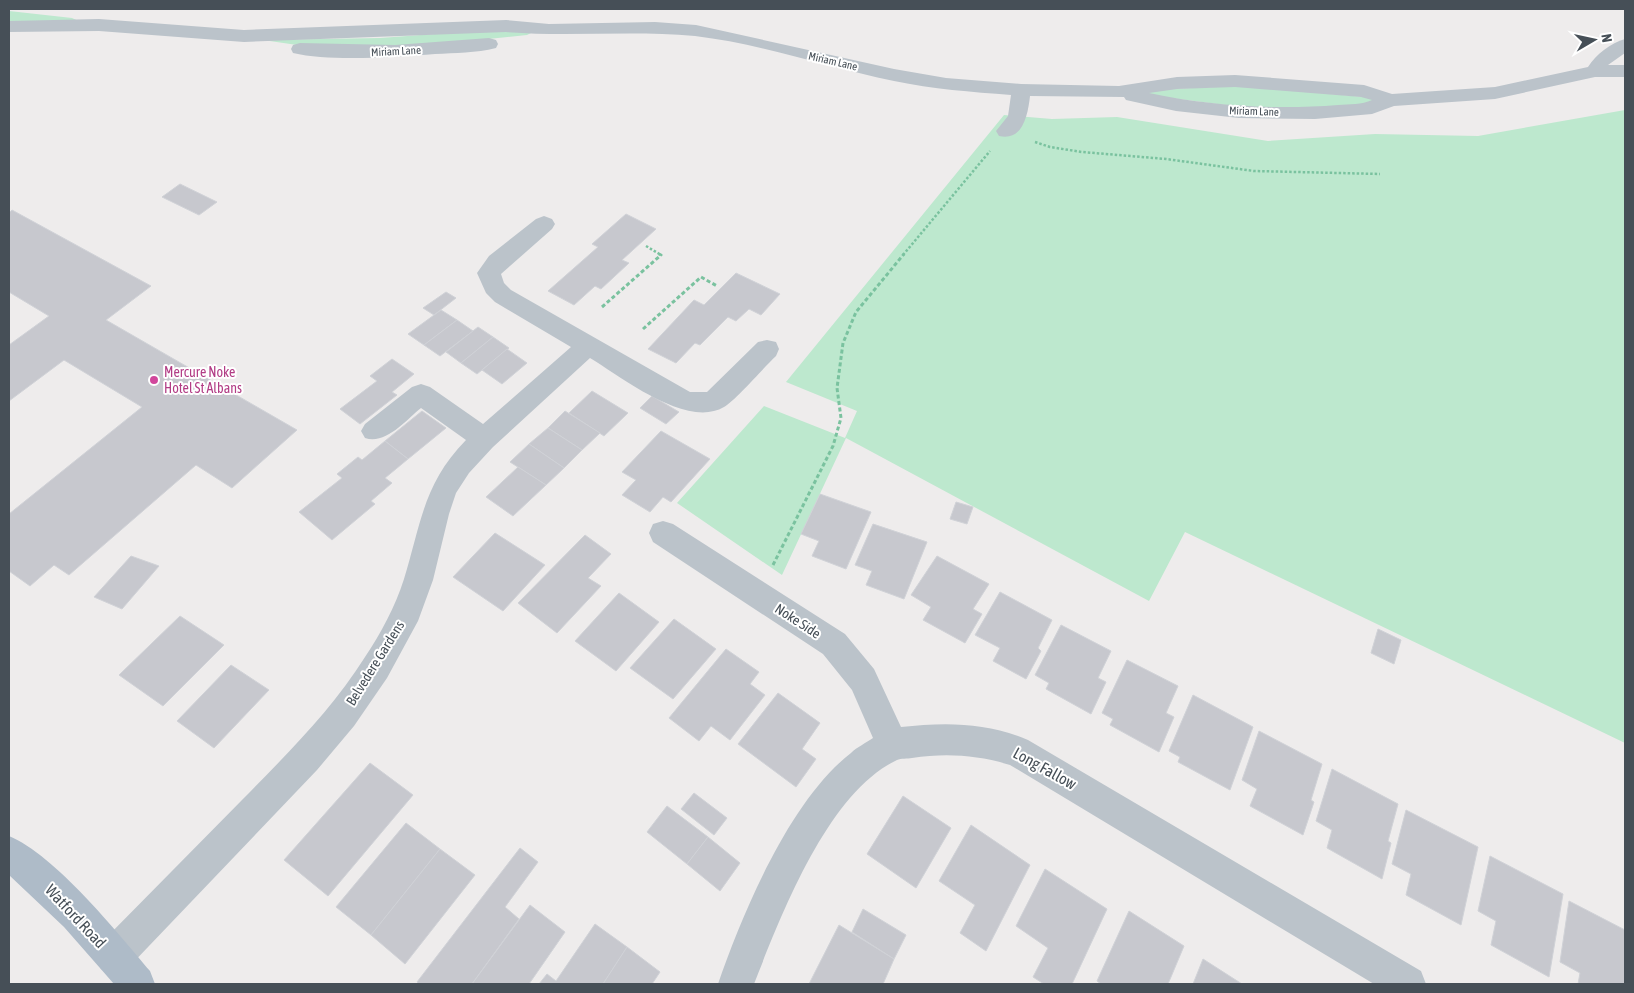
<svg xmlns="http://www.w3.org/2000/svg" width="1634" height="993" font-family="'Asap Condensed',sans-serif">
	<style>
		.green { fill: #bde8ce }
		.building { fill: #c7c8ce; stroke: #d0d2d7 }
		.lines { fill: none; stroke-linecap: round; stroke-linejoin: round }
		.path-far1 { stroke: #7ac29f; stroke-width: 2.5; stroke-dasharray: 2.5 2; stroke-linecap: butt }
		.path { stroke: #7ac29f; stroke-width: 3; stroke-dasharray: 4 2.5; stroke-linecap: butt }
		.minor { fill: #bbc3ca; fill-rule: evenodd }
		.major { fill: #aebbc8; fill-rule: evenodd }
		.hotel-dot { fill: #d1479c; stroke: #fff; stroke-width: 2 }
		.labels { text-anchor: middle; stroke-width: 4; stroke-linejoin: round; paint-order: stroke }
		.far-street-label { font-size: 11px; fill: #464f57; stroke: #fff }
		.hotel-label { font-size: 14px; fill: #b23c85; stroke: #fff; text-anchor: start }
		.street-label { font-size: 14px; fill: #464f57; stroke: #fff }
		.near-street-label { font-size: 16px; fill: #464f57; stroke: #fff }
	</style>
	<rect width="100%" height="100%" fill="#eeecec"/>
	<g class="green">
		<polygon points="9,11 72,18 85,24 9,23"/>
		<polygon points="489,30 533,32 527,35 391,49 297,45 263,40 380,38"/>
		<polygon points="1238,86 1376,98 1371,103 1318,109 1233,106 1148,95 1147,90"/>
		<polygon points="1625,110 1625,743 1185,532 1149,601 846,438 782,575 677,503 764,406 845,438 857,411 786,382 1004,115 1052,119 1117,117 1268,141 1375,134 1478,136"/>
	</g>
	<g class="building">
		<polygon points="180,184 217,202 199,215 162,197"/>
		<polygon points="12,210 151,286 106,320 297,430 232,488 196,465 69,575 54,565 30,586 9,571 9,514 142,407 64,360 9,401 9,345 49,316 9,292 9,213"/>
		<polygon points="626,214 656,229 622,260 629,263 601,289 595,286 574,305 548,291 598,247 592,244"/>
		<polygon points="736,273 780,294 761,315 749,309 736,321 728,317 700,345 695,343 676,363 648,349 694,300 704,305"/>
		<polygon points="446,292 456,298 434,315 423,308"/>
		<polygon points="441,310 457,320 424,345 408,334"/>
		<polygon points="457,320 473,331 440,356 424,345"/>
		<polygon points="478,327 493,337 461,363 446,352"/>
		<polygon points="493,337 509,348 477,374 461,363"/>
		<polygon points="507,349 527,363 502,384 482,370"/>
		<polygon points="392,359 414,374 392,392 397,395 360,424 340,409 377,381 370,376"/>
		<polygon points="592,391 628,413 604,436 569,413"/>
		<polygon points="652,396 679,412 666,424 640,408"/>
		<polygon points="422,411 446,428 408,459 385,441"/>
		<polygon points="565,411 600,433 582,450 548,428"/>
		<polygon points="548,428 582,450 564,468 529,444"/>
		<polygon points="661,431 710,459 671,502 663,497 650,512 622,495 636,480 622,472"/>
		<polygon points="385,441 408,459 385,478 392,483 371,501 375,504 332,540 299,512 342,478 337,474 358,457 362,460"/>
		<polygon points="529,444 564,468 546,485 510,462"/>
		<polygon points="518,467 546,485 513,516 486,497"/>
		<polygon points="820,494 871,512 846,569 812,556 819,541 801,534"/>
		<polygon points="956,502 973,507 967,524 950,519"/>
		<polygon points="873,524 927,542 904,599 866,585 872,571 855,565"/>
		<polygon points="495,533 545,565 503,611 453,577"/>
		<polygon points="585,535 611,554 588,578 601,586 557,633 518,603"/>
		<polygon points="131,556 159,566 122,609 94,597"/>
		<polygon points="937,556 989,584 973,609 982,614 965,643 923,620 931,607 911,595"/>
		<polygon points="1000,592 1052,620 1038,648 1041,651 1026,679 993,661 1000,648 975,635"/>
		<polygon points="619,593 659,622 616,671 575,641"/>
		<polygon points="180,616 224,645 163,706 119,675"/>
		<polygon points="674,619 716,649 673,699 630,668"/>
		<polygon points="1061,625 1111,651 1098,678 1106,682 1091,714 1046,689 1049,683 1035,675"/>
		<polygon points="1378,629 1401,640 1394,664 1371,653"/>
		<polygon points="726,649 759,672 750,684 765,695 730,740 711,726 699,741 669,718"/>
		<polygon points="1127,660 1178,686 1166,713 1174,717 1159,752 1110,725 1113,719 1102,713"/>
		<polygon points="231,665 269,690 214,748 177,721"/>
		<polygon points="778,693 820,723 802,749 816,759 796,787 738,744"/>
		<polygon points="1193,695 1253,727 1230,790 1178,762 1180,757 1169,751"/>
		<polygon points="1259,731 1322,764 1311,800 1314,802 1303,835 1250,806 1257,789 1242,780"/>
		<polygon points="370,763 413,795 328,896 284,860"/>
		<polygon points="1332,769 1398,804 1388,841 1391,843 1382,879 1327,848 1332,830 1316,821"/>
		<polygon points="694,793 727,818 714,835 681,809"/>
		<polygon points="903,796 951,828 916,888 867,854"/>
		<polygon points="667,806 708,837 687,864 647,832"/>
		<polygon points="1406,810 1478,847 1461,925 1406,895 1411,874 1392,864"/>
		<polygon points="406,823 440,849 371,935 336,907"/>
		<polygon points="971,825 1030,865 986,951 960,933 975,905 939,881"/>
		<polygon points="708,837 740,863 720,891 687,864"/>
		<polygon points="520,848 538,862 505,907 519,919 472,984 419,984 417,982"/>
		<polygon points="440,849 475,875 405,964 371,935"/>
		<polygon points="1490,856 1563,894 1549,977 1491,945 1496,921 1478,911"/>
		<polygon points="1045,869 1107,909 1072,984 1044,984 1033,977 1048,948 1016,926"/>
		<polygon points="1569,901 1625,930 1625,984 1578,984 1580,973 1560,962"/>
		<polygon points="530,905 565,932 529,984 472,984"/>
		<polygon points="863,909 906,935 894,959 852,932"/>
		<polygon points="1129,911 1184,946 1168,984 1101,984 1097,981"/>
		<polygon points="595,924 627,947 603,984 539,984 547,974 556,981"/>
		<polygon points="839,925 894,959 883,984 809,984"/>
		<polygon points="627,947 660,972 652,984 603,984"/>
		<polygon points="1203,959 1242,984 1193,984"/>
	</g>
	<g class="lines">
		<g class="path-far1">
			<polyline points="1035,142 1050,147 1082,152 1166,159 1254,171 1380,174"/>
			<polyline points="646,246 661,255"/>
			<polyline points="903,255 990,151"/>
		</g>
		<g class="path">
			<polyline points="602,307 661,255 659,254"/>
			<polyline points="643,329 701,277 717,286"/>
			<polyline points="773,565 833,446 841,418 837,388 843,343 856,312 904,254"/>
		</g>
		<g class="minor">
			<path d="M99,19L244,30L506,20L549,24L655,22L696,25L894,69L946,78L1021,84L1119,86L1177,77L1235,75L1364,85L1392,94L1495,87L1588,67C1596,54 1611,43 1625,39V53L1608,65H1625V77H1595L1495,99L1394,106L1372,114L1315,119L1239,118L1176,111L1126,100L1124,97L1030,96C1028,114 1023,142 999,136L996,131L1008,116L1011,95C971,92 933,89 894,81C828,67 762,44 695,36C632,30 569,37 506,32L244,42L99,31L9,32V21ZM1235,87L1361,97L1372,100C1362,105 1349,104 1338,105C1275,110 1210,106 1149,93L1177,89Z"/>
			<path d="M489,38L496,40L498,44L496,48C476,53 455,53 435,54C395,57 331,62 293,53L291,49L293,45L300,43L395,45Z"/>
			<path d="M544,216L552,219L555,224L552,229L501,274L504,283L511,290L690,392H707L758,342L767,340L776,342L779,349L776,356C764,367 736,400 724,407C687,429 623,378 590,358L493,447L469,473L456,493L449,514L433,580L418,621L387,678L354,726L317,770L127,969L114,974L101,969L96,956L101,943C148,895 195,848 242,800C286,755 331,711 365,657C381,633 395,607 404,579C421,524 423,484 466,440L421,408C406,420 386,445 365,438L361,431L365,424L412,387L421,384L430,387L483,424L571,347L495,302L486,293L477,273L489,256L536,219Z"/>
			<path d="M663,521L673,524L845,634L874,669L901,727C945,722 986,722 1028,740L1421,971L1426,984H1374L1010,765C977,755 946,753 912,758C907,759 901,758 897,760C827,793 781,916 754,984H718C743,912 790,800 851,753C857,747 866,743 873,738L852,690L823,654L653,542L649,533L653,524Z"/>
		</g>
		<path class="major" d="M9,836C55,855 117,932 150,971L155,984H114L64,927L9,875Z"/>
	</g>
	<circle class="hotel-dot" cx="154" cy="380" r="5"/>
	<g class="labels">
		<g class="far-street-label">
			<text transform="translate(396 51) rotate(-3)" y="4">Miriam Lane</text>
			<text transform="translate(833 61) rotate(13)" y="4">Miriam Lane</text>
			<text transform="translate(1254 111) rotate(2)" y="4">Miriam Lane</text>
		</g>
		<g class="hotel-label">
			<text x="164" y="377">Mercure Noke<tspan x="164" dy="16">Hotel St Albans</tspan></text>
		</g>
		<g class="street-label">
			<text transform="translate(798 621) rotate(33)" y="5">Noke Side</text>
			<text transform="translate(375 663) rotate(-58)" y="5">Belvedere Gardens</text>
		</g>
		<g class="near-street-label">
			<text transform="translate(1045 768) rotate(29)" y="6">Long Fallow</text>
			<text transform="translate(76 916) rotate(47)" y="6">Watford Road</text>
		</g>
	</g>
	<rect width="1634" height="993" fill="none" stroke="#464f57" stroke-width="20"/>
	<g transform="translate(1594 40) rotate(81)" stroke="#ffffff" stroke-width="4" paint-order="stroke">
	<path d="M0-4L9 19L0 12L-9 19Z" fill="#464f57"/>
	<text y="-8" font-size="14" font-weight="bold" text-anchor="middle" fill="#464f57">N</text>
	</g>
</svg>
